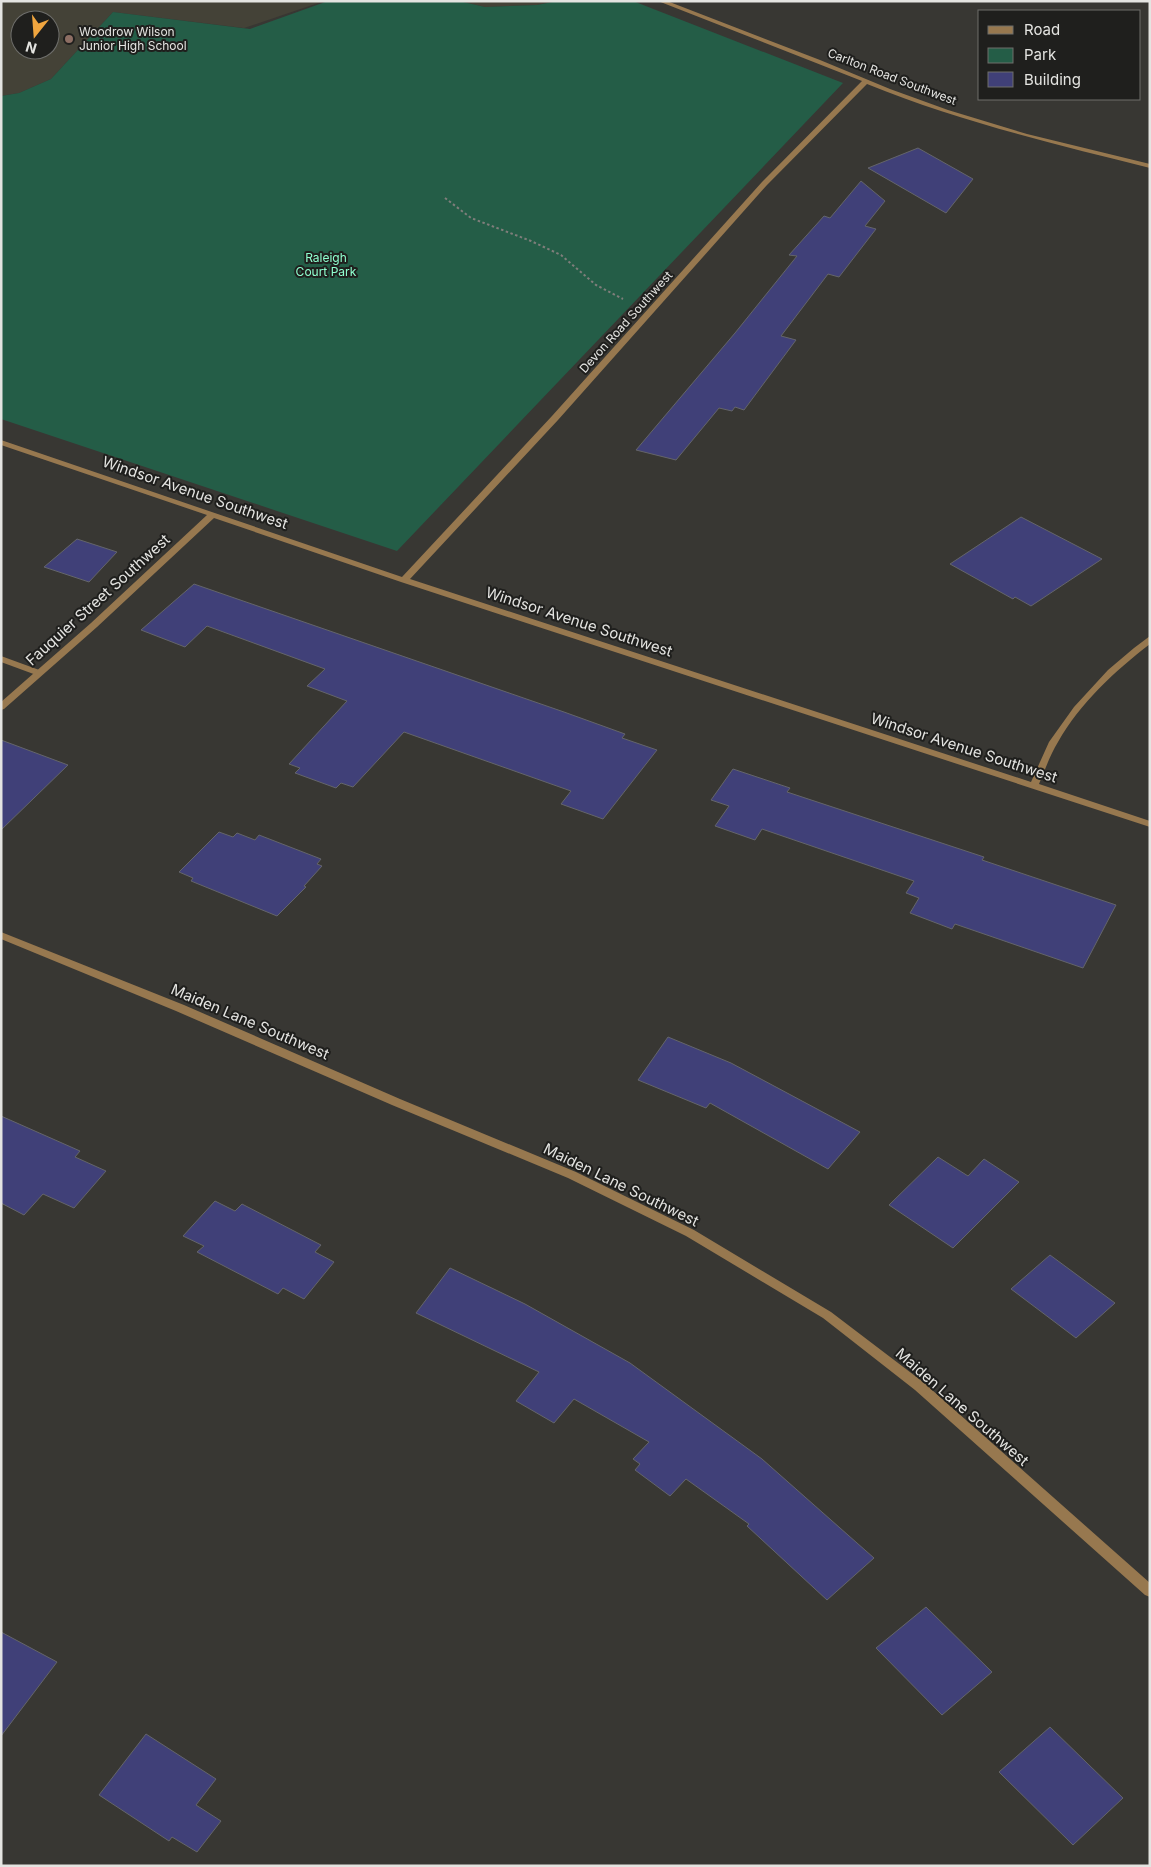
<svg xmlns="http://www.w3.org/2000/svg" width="1151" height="1867" font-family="Inter,sans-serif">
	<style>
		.built { fill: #444237; fill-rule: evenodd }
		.green { fill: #245d47 }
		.building { fill: #404078; stroke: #64656a }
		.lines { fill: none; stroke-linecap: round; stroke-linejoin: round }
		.path { stroke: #7f7e7b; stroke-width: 2; stroke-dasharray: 2.5 2.5; stroke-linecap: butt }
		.lane { fill: #97784f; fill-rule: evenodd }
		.street { fill: #97784f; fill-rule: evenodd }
		.education-dot { fill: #8d6e63; stroke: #1f1f1d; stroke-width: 2 }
		.labels { text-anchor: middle; stroke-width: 4; stroke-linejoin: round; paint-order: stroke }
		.far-poi-label { font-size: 12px; fill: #e4e4e1; stroke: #1f1f1d; text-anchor: start }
		.far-street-label { font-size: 12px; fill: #e4e4e1; stroke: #1f1f1d }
		.far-park-label { font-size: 12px; fill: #8fffcf; stroke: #1f1f1d }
		.street-label { font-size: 15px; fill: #e4e4e1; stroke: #1f1f1d }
	</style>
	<rect width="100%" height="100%" fill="#383733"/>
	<g class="built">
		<path d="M1,1H324L244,28L113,12L51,79L19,93L1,96ZM20,20H50V50H20Z"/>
		<polygon points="459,1 557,1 537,5 485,7"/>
	</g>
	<polygon class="green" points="328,1 459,1 485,7 537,5 557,1 633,1 843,83 397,551 1,419 1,96 19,93 51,79 113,12 250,29"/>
	<g class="building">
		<polygon points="918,148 973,179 946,213 868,168"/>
		<polygon points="861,181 885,201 865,226 876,229 839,277 828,274 781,336 796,340 744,410 735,407 732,411 719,408 676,460 636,450 735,333 797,256 789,255 824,216 830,218"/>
		<polygon points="1021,517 1102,559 1031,606 1015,597 1013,599 950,564"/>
		<polygon points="77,539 117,552 89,582 44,567"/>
		<polygon points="194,584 564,712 625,734 622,738 657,750 603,819 561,804 571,791 404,732 353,787 341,783 336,788 295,773 300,768 289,764 347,701 307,686 325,669 207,626 185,647 141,630"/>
		<polygon points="1,740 68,765 1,830"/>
		<polygon points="733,769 790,788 787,792 984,857 982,860 1116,905 1083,968 955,924 952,929 910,913 919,898 906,893 914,881 762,829 755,840 715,826 729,806 711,800"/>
		<polygon points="219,832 233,837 237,833 255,840 259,835 321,859 317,864 322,866 304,886 306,887 277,916 191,881 193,878 179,872"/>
		<polygon points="668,1037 731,1063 860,1132 828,1169 710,1103 706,1108 638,1080"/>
		<polygon points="1,1116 80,1151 75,1157 106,1171 74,1208 43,1194 24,1215 1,1203"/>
		<polygon points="938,1157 968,1176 984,1159 1019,1182 953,1248 889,1205"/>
		<polygon points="215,1201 235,1211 242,1204 321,1245 315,1252 334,1262 304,1299 283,1288 278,1294 197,1252 204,1246 183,1236"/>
		<polygon points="1050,1255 1115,1303 1076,1338 1011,1289"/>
		<polygon points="450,1268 525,1304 630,1363 762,1459 874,1558 827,1600 747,1526 749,1524 686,1479 670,1496 635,1470 640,1464 633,1459 649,1442 574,1399 554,1423 516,1401 539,1372 416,1313"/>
		<polygon points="926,1607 992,1672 942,1715 876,1648"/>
		<polygon points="1,1632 57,1662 1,1736"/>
		<polygon points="1050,1727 1123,1798 1073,1845 999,1772"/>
		<polygon points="146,1734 216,1779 196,1805 221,1821 197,1852 172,1837 169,1841 99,1795"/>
	</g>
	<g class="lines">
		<polyline class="path" points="445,198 471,218 531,241 561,255 596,285 623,299"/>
		<polygon class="lane" points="1,656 42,671 43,673 39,676 1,662"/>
		<g class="street">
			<path d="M658,1H667L820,60L890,89L948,110L1027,134L1150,164V168C1054,144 958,121 867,84L767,185L558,420L410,579L1031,782L1049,742L1074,707L1108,670L1134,648L1150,636V644C1115,671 1080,703 1058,742C1050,755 1045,770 1039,784L1150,821V827L401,582L214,518L97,627L4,709L1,710V702L91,623L207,515L1,445V440L402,577L552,416L762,182L862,81Z"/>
			<polygon points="1,932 184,1005 400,1099 576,1172 694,1230 831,1312 923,1382 1150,1583 1150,1597 1145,1595 915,1390 823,1318 686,1236 568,1178 392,1105 176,1011 1,939"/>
		</g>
	</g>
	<circle class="education-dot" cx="69" cy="39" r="5"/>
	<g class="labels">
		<g class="far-poi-label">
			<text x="79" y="36">Woodrow Wilson<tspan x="79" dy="14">Junior High School</tspan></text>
		</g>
		<g class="far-street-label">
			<text transform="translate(892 77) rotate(21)" y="4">Carlton Road Southwest</text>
			<text transform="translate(626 322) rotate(-48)" y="4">Devon Road Southwest</text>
		</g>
		<g class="far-park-label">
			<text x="326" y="262">Raleigh<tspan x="326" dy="14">Court Park</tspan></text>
		</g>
		<g class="street-label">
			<text transform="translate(195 493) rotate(19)" y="5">Windsor Avenue Southwest</text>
			<text transform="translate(98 600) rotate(-42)" y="5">Fauquier Street Southwest</text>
			<text transform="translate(579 622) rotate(18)" y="5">Windsor Avenue Southwest</text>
			<text transform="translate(964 748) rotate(18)" y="5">Windsor Avenue Southwest</text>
			<text transform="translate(250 1022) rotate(23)" y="5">Maiden Lane Southwest</text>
			<text transform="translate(621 1185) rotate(26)" y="5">Maiden Lane Southwest</text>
			<text transform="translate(962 1407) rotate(41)" y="5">Maiden Lane Southwest</text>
		</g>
	</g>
	<rect width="1151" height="1867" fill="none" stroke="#e4e4e1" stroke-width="5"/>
	<rect x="978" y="10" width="162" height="90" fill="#1f1f1d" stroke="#6e6e6b"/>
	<rect x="988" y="26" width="25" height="8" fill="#97784f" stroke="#6e6e6b"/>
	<text x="1024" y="35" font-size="15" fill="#e4e4e1">Road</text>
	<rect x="988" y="48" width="25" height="15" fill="#245d47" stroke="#6e6e6b"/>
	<text x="1024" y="60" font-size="15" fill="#e4e4e1">Park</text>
	<rect x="988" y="72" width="25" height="15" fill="#404078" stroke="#6e6e6b"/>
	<text x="1024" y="85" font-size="15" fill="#e4e4e1">Building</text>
	<g transform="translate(35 35) rotate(197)"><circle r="24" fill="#1f1f1d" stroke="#6e6e6b"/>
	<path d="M0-4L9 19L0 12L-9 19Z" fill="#f1a63f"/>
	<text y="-8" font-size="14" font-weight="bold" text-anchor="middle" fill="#e4e4e1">N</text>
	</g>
</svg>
